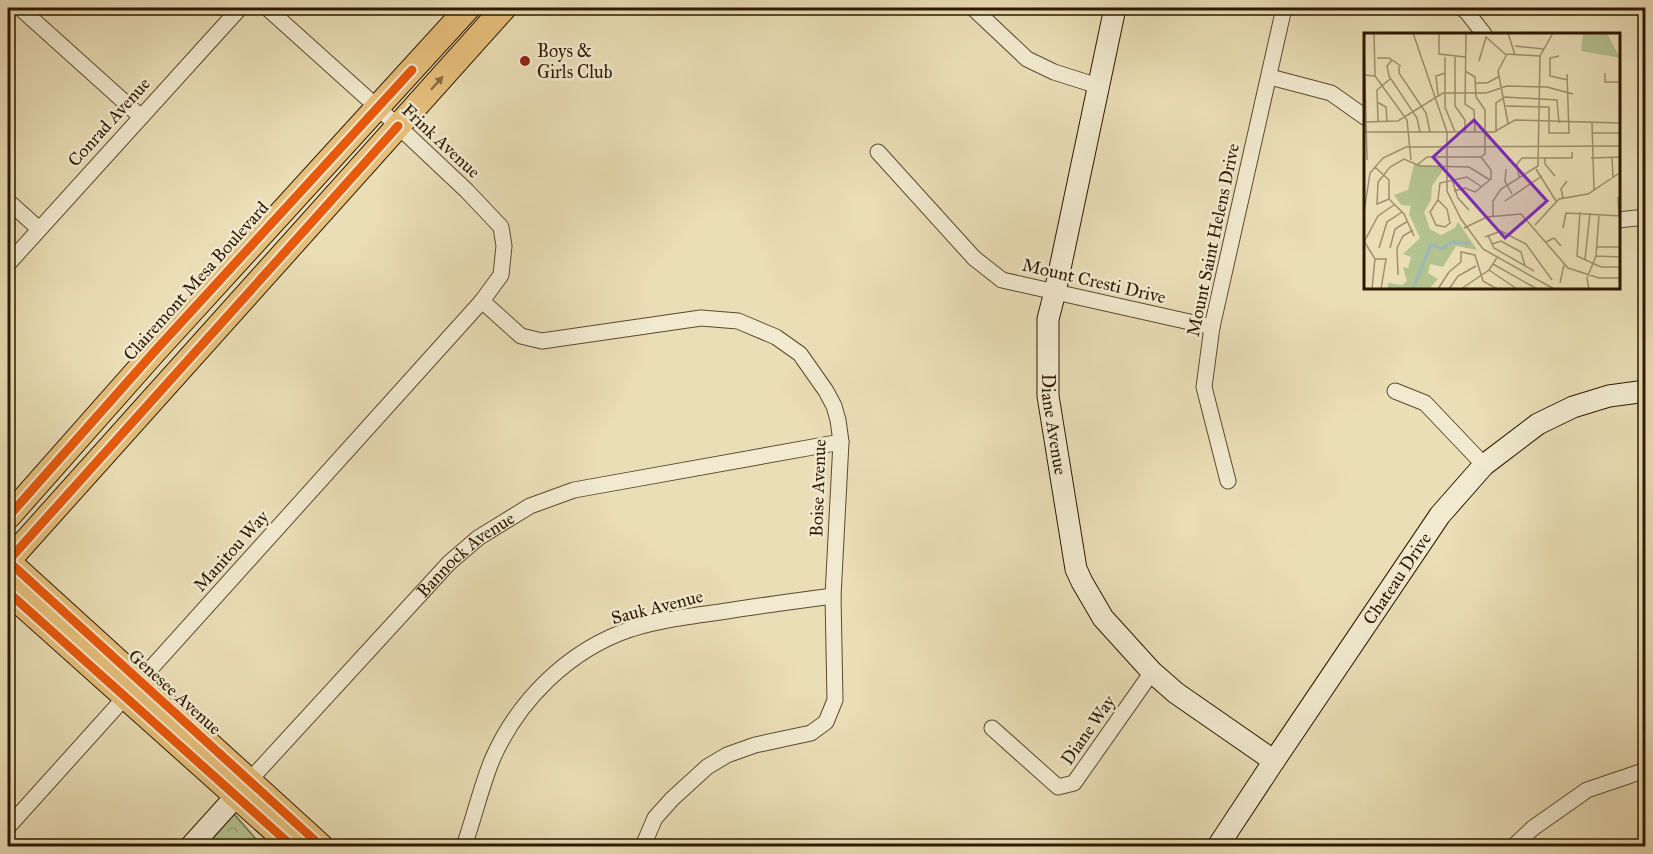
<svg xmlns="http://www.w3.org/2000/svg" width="1653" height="854" font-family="'IM FELL Great Primer',serif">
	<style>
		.park { fill: url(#park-crowns); stroke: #706d48; stroke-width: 1.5 }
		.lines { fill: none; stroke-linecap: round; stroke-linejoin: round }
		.street-casing { stroke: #5c4a2e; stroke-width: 17 }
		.secondary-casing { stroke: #2d1801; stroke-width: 23 }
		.primary-casing { stroke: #2d1801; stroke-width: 26 }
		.street { stroke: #f1ead0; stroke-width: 15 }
		.secondary { stroke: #f1ead0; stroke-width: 21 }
		.primary { stroke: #e5bf7b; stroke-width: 24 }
		.cycleway-casing { stroke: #f1ead0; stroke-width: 13 }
		.cycleway { stroke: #e8590c; stroke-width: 9 }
		.oneway { fill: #896c3e }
		.poi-dot { fill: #8f2418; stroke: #f1ead0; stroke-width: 2 }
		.labels { text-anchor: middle; stroke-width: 5; stroke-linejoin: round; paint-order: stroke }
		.poi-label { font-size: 18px; fill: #2d1801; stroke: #f1ead0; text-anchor: start }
		.street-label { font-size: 18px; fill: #2d1801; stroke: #f1ead0 }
		.inset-river { fill: none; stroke: #9bbab7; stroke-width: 3 }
		.inset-road { fill: none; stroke: #9e8f6e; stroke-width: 1.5 }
		.view { fill: #7b2cbf; fill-opacity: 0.15; stroke: #7b2cbf; stroke-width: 3 }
		.inset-edge { fill: none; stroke: #2d1801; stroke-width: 3 }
	</style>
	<defs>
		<pattern id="park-crowns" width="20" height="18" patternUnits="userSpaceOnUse" patternTransform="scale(1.5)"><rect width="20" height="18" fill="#b4c290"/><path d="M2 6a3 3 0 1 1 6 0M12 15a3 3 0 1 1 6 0" fill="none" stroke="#9ba67a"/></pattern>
	</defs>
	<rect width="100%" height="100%" fill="#eadeb6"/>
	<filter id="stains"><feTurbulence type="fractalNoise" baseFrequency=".00333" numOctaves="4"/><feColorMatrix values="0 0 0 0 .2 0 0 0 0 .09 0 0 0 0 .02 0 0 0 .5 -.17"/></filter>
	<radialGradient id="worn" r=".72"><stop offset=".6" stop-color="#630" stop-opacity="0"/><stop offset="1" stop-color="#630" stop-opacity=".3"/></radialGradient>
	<polygon class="park" points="234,814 262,846 206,846"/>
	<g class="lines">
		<g class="street-casing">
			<g id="street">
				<polyline points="20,8 140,116"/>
				<polyline points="973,8 1027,59 1054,72 1098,86"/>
				<polyline points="1461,8 1466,11 1484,34"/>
				<polyline points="1270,77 1331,93 1365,117"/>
				<polyline points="878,152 974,258 1002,280 1212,327"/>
				<polyline points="8,201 39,229"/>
				<polyline points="1618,220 1646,217"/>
				<polyline points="8,264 240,8"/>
				<polyline points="482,301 521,336 542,341 701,318 738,321 776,337 800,354 826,391 834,406 838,420 841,442 833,596 835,700 826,722 811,733 755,745 727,755 707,767 672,799 655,818 643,846"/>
				<polyline points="1395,391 1425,403 1484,465"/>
				<polyline points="1228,481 1204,387 1212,327 1284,8"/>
				<polyline points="992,728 1058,787 1074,783 1152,672"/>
				<path id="s1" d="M249,781L449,563L478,538L530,506L574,490L841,442"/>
				<polyline points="8,827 482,301 501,275 504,246 501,227 467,191 398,126 267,8"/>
				<path d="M464,846C474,818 481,787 492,760C518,700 569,650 631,629C660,620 690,616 720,612C758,606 795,601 833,596"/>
				<polyline points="1514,846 1533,828 1587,790 1646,770"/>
			</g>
		</g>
		<g class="secondary-casing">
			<g id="secondary">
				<path id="s2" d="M1115,8L1055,292L1048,319V396L1076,569L1082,582L1103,618L1152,672L1176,693L1274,761"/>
				<polyline points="191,846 247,784"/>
				<path id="s3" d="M1218,846L1274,761L1440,515L1484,465L1538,424L1573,407L1609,396L1646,391"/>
			</g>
		</g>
		<g class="primary-casing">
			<g id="primary">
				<polyline points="8,517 154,352 468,8"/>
				<polyline points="8,561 504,8"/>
				<polyline points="8,561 321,846"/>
				<polyline points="8,592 292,846"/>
			</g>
		</g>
		<use href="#street" class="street"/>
		<use href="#secondary" class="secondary"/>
		<use href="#primary" class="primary"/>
		<g class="cycleway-casing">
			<g id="cycleway">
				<polyline points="8,517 154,352 412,70"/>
				<polyline points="8,561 398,126"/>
				<polyline points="8,561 321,846"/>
				<polyline points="8,592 292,846"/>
			</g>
		</g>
		<use href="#cycleway" class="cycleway"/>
	</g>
	<defs><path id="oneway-solid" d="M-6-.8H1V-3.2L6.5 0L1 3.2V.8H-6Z" transform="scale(1.5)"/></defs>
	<use class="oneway" href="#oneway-solid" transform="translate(437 83) rotate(-48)"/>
	<circle class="poi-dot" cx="525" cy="61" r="6"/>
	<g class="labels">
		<g class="poi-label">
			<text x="537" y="57">Boys &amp;<tspan x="537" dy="21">Girls Club</tspan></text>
		</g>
		<g class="street-label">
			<text transform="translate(109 122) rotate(-48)" y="6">Conrad Avenue</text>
			<text transform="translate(441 141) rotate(43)" y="6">Frink Avenue</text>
			<text transform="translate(1213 240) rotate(-78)" y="6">Mount Saint Helens Drive</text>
			<text transform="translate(196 281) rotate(-48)" y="6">Clairemont Mesa Boulevard</text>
			<text transform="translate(1094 281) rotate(13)" y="6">Mount Cresti Drive</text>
			<text dy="6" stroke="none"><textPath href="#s2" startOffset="424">Diane Avenue</textPath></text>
			<text transform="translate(818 488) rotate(-88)" y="6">Boise Avenue</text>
			<text transform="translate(231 551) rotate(-48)" y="6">Manitou Way</text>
			<text dy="6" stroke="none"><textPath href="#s1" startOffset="314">Bannock Avenue</textPath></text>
			<text dy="6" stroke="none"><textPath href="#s3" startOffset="322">Chateau Drive</textPath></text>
			<text transform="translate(657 607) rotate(-14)" y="6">Sauk Avenue</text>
			<text transform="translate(175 692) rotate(42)" y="6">Genesee Avenue</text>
			<text transform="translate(1088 730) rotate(-55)" y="6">Diane Way</text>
		</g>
	</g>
	<g transform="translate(1364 33)">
		<rect width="256" height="256" fill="#eadeb6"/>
		<path d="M219,0H243L256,25L217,18ZM50,131L81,134L68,153L67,167L60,179L66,196L77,202L91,195L94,189L113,217L92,213L79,234L66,231L64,240L74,246L65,256H24V250L38,252L43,248L39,234L44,235L47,224L39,221L56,205L45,181L47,173L37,172L30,162L44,157Z" fill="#b4c290"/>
		<path class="inset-river" d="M49,256L67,211L78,216L88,209L106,210"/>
		<path class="inset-road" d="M10,0L11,43M49,0L83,99V158L97,186L119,216L190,256M75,0V21L101,24M102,0L101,71L110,77L111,99M144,0L151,22M0,4L3,127M151,13L180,16M143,21L134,38L144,90M195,23L186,25V43L204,47M81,24V74L91,99M91,24V73L101,87V99M13,25H25L37,33M28,27L23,33L25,43L53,85L56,99M115,28L122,4L141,21L176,23M35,33V40L62,80L66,99M101,38L111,44L112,64L121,77V121L117,124M241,40V49H257M0,42L11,43L43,87L47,127M111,50H123L136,43M74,62L72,43L81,40M13,69L22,74L23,88M142,73L185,74V100H205L203,41M14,88L13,57L26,46M0,89L34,88L79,60H122L143,53L183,54L209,61M228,90L230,157M0,99H130L151,87L257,90M132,99V70L141,64L193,67L195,90M228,100H257M181,124V131L191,143M248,124L249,145M227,125L257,124M53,132L63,124H117M11,134L25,147V166L40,181L50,203M142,136L141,148L148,161M172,136L192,168M155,144L153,131L158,125H208V119M88,147L94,165L105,177M90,158L101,155L111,159L127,146V137L117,124M254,164L255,183M199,165L197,156L203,148M25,166L13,171L14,149L26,134L40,126L56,133L105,134L126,147M74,167L83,176L86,190L81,194L72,192L66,179L74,167L76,150L103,144L118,154M141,168L178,143M0,179L6,140L19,125L42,114L257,113M216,179L213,223L237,234H257M129,183V168L137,156L174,133L176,23L189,0M171,192L195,166L224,161L257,139M100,195L123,184L157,181L204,235L235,245H257M199,195L202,180L257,183M124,202L130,215L170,238M121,204L137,198L162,211L188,247M0,208L11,226L8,256M0,209L14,183L30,172M182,209L190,205L197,213M128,211L137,208L157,219L161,233M233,214H257M15,215L23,189L38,179M26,215L31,196L44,188M232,223L257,224M11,226H22L17,256M221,226L226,180M129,231L173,256M125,237L153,256M34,242L33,215L39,203L49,197M196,250L200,232M74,256L85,239L97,229V219L111,222L119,248L133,256M85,256L94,243L112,233M97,256L125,237L134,223M225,256L223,245L232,223L235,182"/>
		<path class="view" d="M110,87L183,168L141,205L69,124Z"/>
		<rect width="256" height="256" class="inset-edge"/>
	</g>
	<rect width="1653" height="854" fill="none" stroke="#eadeb6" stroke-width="30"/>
	<rect x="9" y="9" width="1635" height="836" fill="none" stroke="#2d1801" stroke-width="3"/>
	<rect x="15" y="15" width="1623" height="824" fill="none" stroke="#2d1801" stroke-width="1.5"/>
	<rect width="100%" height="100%" filter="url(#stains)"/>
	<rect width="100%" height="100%" fill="url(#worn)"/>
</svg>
